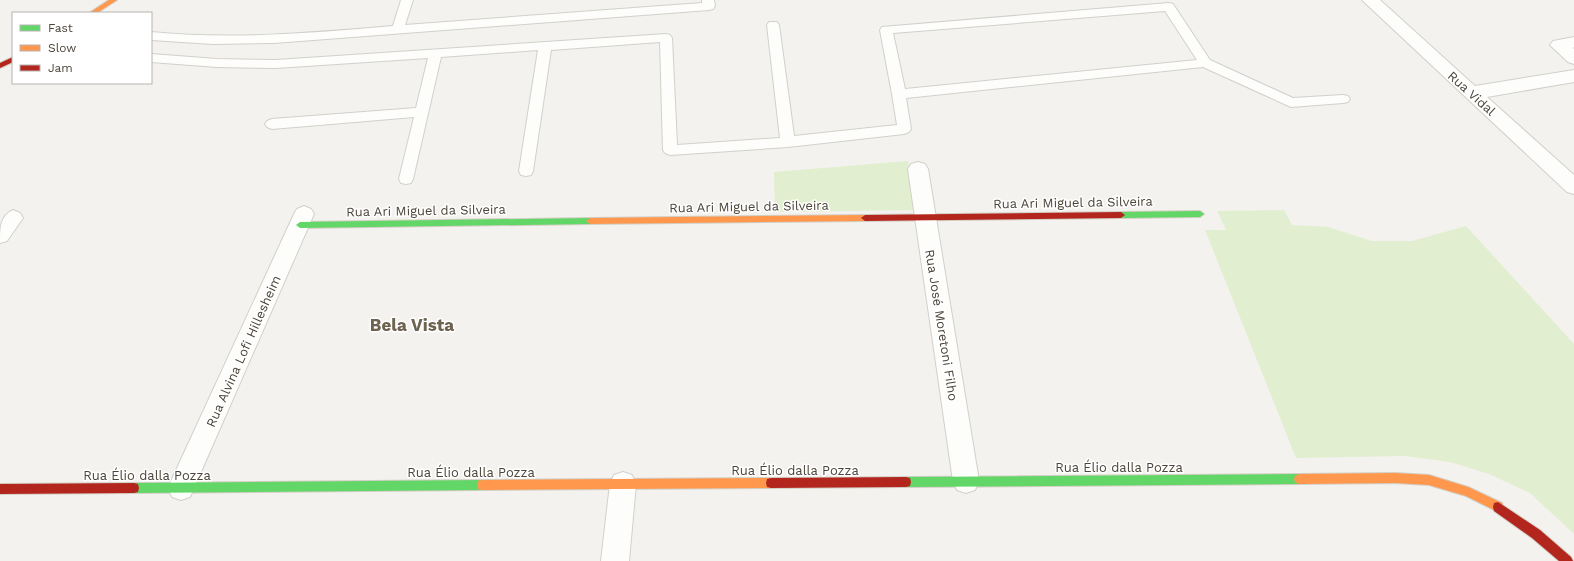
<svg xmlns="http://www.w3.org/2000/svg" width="1574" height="561" font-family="'Work Sans',sans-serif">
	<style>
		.green { fill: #e1eecf }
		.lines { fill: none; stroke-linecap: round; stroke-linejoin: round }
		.lane-casing { stroke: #d2d0cb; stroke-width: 2 }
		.street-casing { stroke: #d2d0cb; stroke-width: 2 }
		.fast-casing { stroke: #d3cfc5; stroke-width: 2 }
		.slow-casing { stroke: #d3cfc5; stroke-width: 2 }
		.jam-casing { stroke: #d3cfc5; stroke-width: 2 }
		.lane { fill: #fdfdfc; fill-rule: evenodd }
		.street { fill: #fdfdfc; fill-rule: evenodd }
		.fast { fill: #63d668; fill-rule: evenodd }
		.slow { fill: #ff974d; fill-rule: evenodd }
		.jam { fill: #b3261e; fill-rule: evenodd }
		.labels { text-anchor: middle; stroke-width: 3; stroke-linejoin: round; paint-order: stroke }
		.street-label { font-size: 13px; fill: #4b4439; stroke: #fff }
		.district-label { font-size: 17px; font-weight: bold; fill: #6e6250; stroke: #fff }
	</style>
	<rect width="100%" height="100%" fill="#f4f2ee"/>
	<g class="green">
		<polygon points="908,161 915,210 775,212 774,172"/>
		<polygon points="1284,210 1292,225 1328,227 1372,241 1412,241 1466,226 1574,344 1574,534 1530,493 1489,474 1450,462 1404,456 1296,458 1205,230 1226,230 1217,211"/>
	</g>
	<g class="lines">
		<g class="lane-casing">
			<g id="lane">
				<path d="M401,0H413L405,25L702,3V0H714L715,6L713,9L709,10L274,43L213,44L151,40V32C232,40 312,33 393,26Z"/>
				<path d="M1169,3L1173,4L1210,60L1293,98L1343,95L1348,96L1350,99L1348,102L1343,103L1291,107L1203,67L906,98L911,129L909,132L904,134L788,147L670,155L665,153L663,150L660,42L551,50L533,171L531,175L526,176L521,175L519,171L538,50L441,57L413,179L411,183L406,184L401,183L399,179L414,117L272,129L267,127L265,124L267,121L272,119L416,108L428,58L276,68L217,67L151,62V54L217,59L276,60L666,34L670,35L672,38L677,145L780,138L767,25L769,22H777L779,25L794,136L897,125L892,94L880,30L882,27ZM1165,11L1197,60L905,89L893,33Z"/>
			</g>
		</g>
		<g class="street-casing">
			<g id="street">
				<polygon points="1362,0 1380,0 1475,86 1574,70 1574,82 1487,97 1574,175 1574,194 1567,192"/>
				<polygon points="1574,37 1574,47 1573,48 1574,49 1574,64 1568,62 1550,45 1553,41"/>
				<polygon points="918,162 925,164 928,169 979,481 975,490 966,493 957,490 953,481 908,169 911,164"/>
				<polygon points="304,206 311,209 314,214 190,497 181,500 172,497 168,488 172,479 294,214 297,209"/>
				<path d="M13,210L20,213L23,218L7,241L0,243C0,228 0,216 13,210Z"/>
				<polygon points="623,472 632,475 636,484 629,561 601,561 610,484 614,475"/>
			</g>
		</g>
		<g class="fast-casing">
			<g id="fast">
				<polygon points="1200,211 1204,214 1200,217 1121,218 1117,215 1121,212"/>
				<polygon points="590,218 594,221 590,224 300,228 296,225 300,222"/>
				<polygon points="1299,474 1303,476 1304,479 1303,482 1299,484 906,487 902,486 901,482 902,478 906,477"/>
				<polygon points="482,480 486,481 487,485 486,489 482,490 134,493 130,492 129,488 130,484 134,483"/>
			</g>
		</g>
		<g class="slow-casing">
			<g id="slow">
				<polygon points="109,0 117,0 97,13 89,13"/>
				<polygon points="865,215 869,218 865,221 590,224 586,221 590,218"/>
				<polygon points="1395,473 1429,475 1468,487 1502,503 1503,507 1502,511 1498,512 1466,496 1429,485 1395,483 1299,484 1295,482 1294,479 1295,476 1299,474"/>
				<polygon points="771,478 775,479 776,483 775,487 771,488 482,490 478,489 477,485 478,481 482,480"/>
			</g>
		</g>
		<g class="jam-casing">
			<g id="jam">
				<polygon points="13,57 13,62 0,68 0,63"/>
				<polygon points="1121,212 1125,215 1121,218 865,221 861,218 865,215"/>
				<polygon points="906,477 910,478 911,482 910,486 906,487 771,488 767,487 766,483 767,479 771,478"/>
				<polygon points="134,483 138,484 139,488 138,492 134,493 0,494 0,484"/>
				<polygon points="1498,502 1540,530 1571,557 1573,561 1559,561 1532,538 1494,511 1493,507 1494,503"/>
			</g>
		</g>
		<use href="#lane" class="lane"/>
		<use href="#street" class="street"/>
		<use href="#fast" class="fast"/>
		<use href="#slow" class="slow"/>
		<use href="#jam" class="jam"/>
	</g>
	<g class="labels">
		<g class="street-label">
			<text transform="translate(1472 93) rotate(42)" y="5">Rua Vidal</text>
			<text transform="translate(1073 202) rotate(-1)" y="5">Rua Ari Miguel da Silveira</text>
			<text transform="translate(749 206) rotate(-1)" y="5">Rua Ari Miguel da Silveira</text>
			<text transform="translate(426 210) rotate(-1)" y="5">Rua Ari Miguel da Silveira</text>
			<text transform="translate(942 325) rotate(81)" y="5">Rua José Moretoni Filho</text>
			<text transform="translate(243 351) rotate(-66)" y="5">Rua Alvina Lofi Hillesheim</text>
			<text x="1119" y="472">Rua Élio dalla Pozza</text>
			<text x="795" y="475">Rua Élio dalla Pozza</text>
			<text x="471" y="477">Rua Élio dalla Pozza</text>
			<text x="147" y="480">Rua Élio dalla Pozza</text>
		</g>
		<g class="district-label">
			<text x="412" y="331">Bela Vista</text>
		</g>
	</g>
	<rect x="12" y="12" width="140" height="72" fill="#ffffff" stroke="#b7b4b0"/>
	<rect x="20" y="25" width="20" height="6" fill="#63d668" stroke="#b7b4b0"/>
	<text x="48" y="32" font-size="12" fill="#4b4439">Fast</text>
	<rect x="20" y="45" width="20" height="6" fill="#ff974d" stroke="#b7b4b0"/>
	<text x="48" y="52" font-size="12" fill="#4b4439">Slow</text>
	<rect x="20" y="65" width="20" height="6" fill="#b3261e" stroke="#b7b4b0"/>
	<text x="48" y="72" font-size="12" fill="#4b4439">Jam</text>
</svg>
